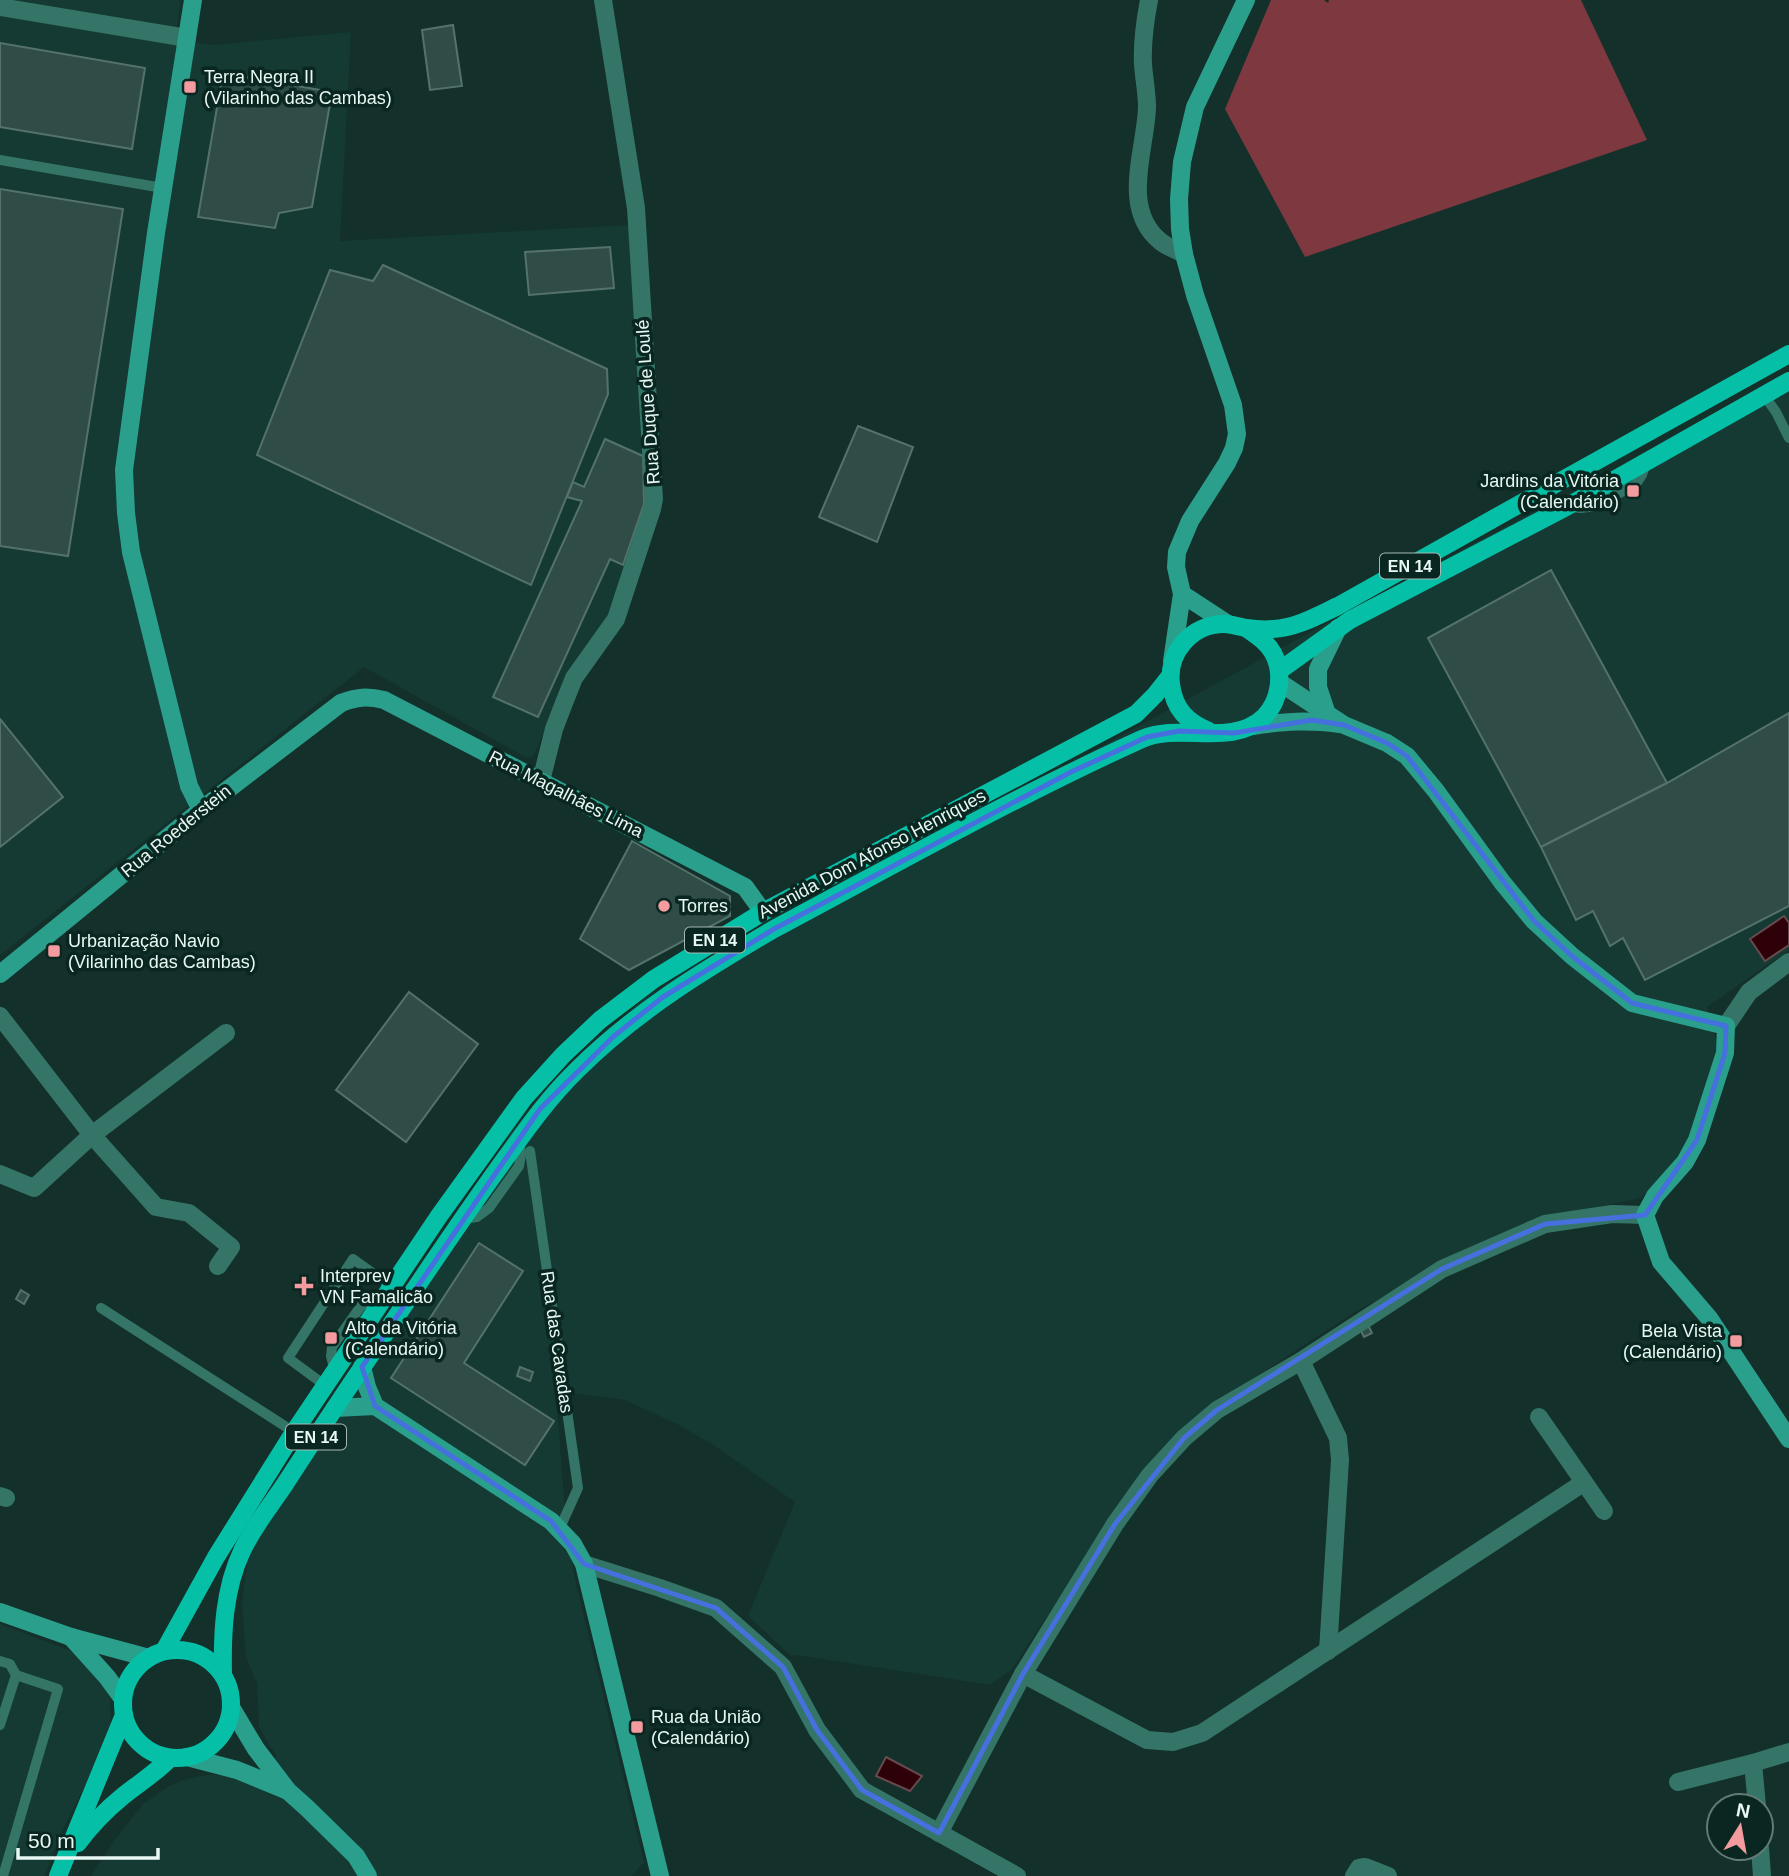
<svg xmlns="http://www.w3.org/2000/svg" width="1789" height="1876" font-family="Arial,sans-serif">
	<style>
		.built { fill: #143a33 }
		.green { fill: #7d393f }
		.water { fill: #2e0007; stroke: #664a4e; stroke-width: 2 }
		.building { fill: #304c46; stroke: #54726b; stroke-width: 2 }
		.lines { fill: none; stroke-linecap: round; stroke-linejoin: round }
		.lane { stroke: #347568; stroke-width: 10 }
		.street { stroke: #347568; stroke-width: 18 }
		.secondary { stroke: #2a9f8c; stroke-width: 18 }
		.primary { stroke: #05c0a7; stroke-width: 18 }
		.marked { fill: none; stroke: #4670de; stroke-width: 5; stroke-linejoin: round }
		.poi-dot { fill: #f49b9f; stroke: #092620; stroke-width: 2.5 }
		.labels { text-anchor: middle; stroke-width: 7; stroke-linejoin: round; paint-order: stroke }
		.shield { fill: #092620; stroke: #a5b9b4; stroke-width: 2 }
		.shield-label { font-size: 16px; font-weight: bold; fill: #e8f8f4 }
		.poi-label { font-size: 18px; fill: #e8f8f4; stroke: #092620; text-anchor: start }
		.street-label { font-size: 18px; fill: #e8f8f4; stroke: #092620 }
	</style>
	<rect width="100%" height="100%" fill="#14302a"/>
	<g class="built">
		<polygon points="0,0 181,0 175,39 212,45 351,32 340,241 630,225 649,493 609,618 557,701 534,755 527,758 364,667 0,955"/>
		<polygon points="1789,378 1789,950 1707,1007 1717,1045 1715,1061 1689,1139 1666,1171 1641,1198 1536,1220 1456,1258 1355,1312 1254,1378 1187,1427 1095,1544 1012,1669 990,1685 797,1655 791,1656 748,1616 795,1502 712,1444 677,1424 625,1400 556,1391 565,1511 574,1575 644,1862 632,1876 91,1876 117,1837 143,1804 169,1786 187,1779 211,1774 233,1777 256,1783 276,1756 259,1727 257,1683 246,1657 242,1604 245,1576 252,1546 355,1376 510,1133 541,1093 643,999 694,966 763,927 913,849 1474,543"/>
		<polygon points="0,1624 79,1654 106,1687 110,1698 111,1726 108,1740 60,1835 45,1876 0,1876"/>
	</g>
	<polygon class="green" points="1271,0 1324,0 1328,3 1329,0 1581,0 1647,140 1305,257 1225,109"/>
	<g class="water">
		<polygon points="1784,916 1789,923 1789,945 1765,961 1750,939"/>
		<polygon points="886,1757 922,1776 910,1791 876,1776"/>
	</g>
	<g class="building">
		<polygon points="453,25 462,86 430,90 422,30"/>
		<polygon points="0,43 145,68 132,149 0,127"/>
		<polygon points="223,73 332,92 312,207 279,213 275,228 198,217"/>
		<polygon points="0,189 123,209 68,556 0,546"/>
		<polygon points="610,247 614,288 529,295 525,252"/>
		<polygon points="383,265 607,369 608,394 531,585 257,455 330,270 373,281"/>
		<polygon points="858,426 913,447 877,542 819,517"/>
		<polygon points="605,439 643,456 644,504 623,565 610,559 538,717 493,697 582,501 567,497 573,482 584,487"/>
		<polygon points="1551,570 1667,783 1541,847 1428,638"/>
		<polygon points="1789,713 1789,906 1645,980 1623,938 1610,946 1593,911 1576,920 1541,847 1667,783"/>
		<polygon points="0,719 63,797 0,847"/>
		<polygon points="632,841 730,896 730,916 629,970 580,939"/>
		<polygon points="409,992 478,1044 406,1142 336,1090"/>
		<polygon points="479,1243 523,1271 464,1363 554,1421 525,1465 391,1378"/>
		<polygon points="21,1290 29,1295 24,1304 16,1299"/>
		<polygon points="1368,1325 1372,1333 1364,1337 1360,1329"/>
		<polygon points="520,1367 533,1372 530,1381 517,1376"/>
	</g>
	<g class="lines">
		<g class="lane">
			<polyline points="0,160 163,188"/>
			<polyline points="1764,395 1776,412 1789,438"/>
			<polyline points="1570,507 1581,508 1596,506 1636,484 1642,475 1646,463"/>
			<polyline points="530,1151 578,1488 559,1530"/>
			<polyline points="462,1219 477,1217 489,1208 519,1166 521,1155 519,1140"/>
			<polyline points="101,1308 294,1432"/>
			<polyline points="335,1372 331,1356 332,1347 361,1306 373,1300 385,1298"/>
			<polyline points="326,1386 288,1358 353,1259 392,1287"/>
			<polyline points="0,1661 10,1664 16,1675"/>
			<polyline points="0,1725 16,1675 58,1689 3,1876"/>
		</g>
		<g class="street">
			<path d="M1149,0C1145,21 1142,43 1143,64C1144,79 1147,93 1147,107C1146,149 1120,208 1160,241C1167,247 1176,250 1184,254"/>
			<polyline points="0,7 187,38"/>
			<polyline points="541,781 554,729 564,703 574,678 616,619 652,509 654,499 636,208 603,0"/>
			<polyline points="0,1016 92,1135 156,1207 189,1213 231,1247 218,1266"/>
			<polyline points="1726,1026 1749,992 1789,962"/>
			<polyline points="0,1174 34,1188 92,1135 226,1033"/>
			<polyline points="1301,1361 1338,1438 1340,1460 1328,1651"/>
			<polyline points="1539,1417 1604,1511"/>
			<polyline points="0,1496 6,1498"/>
			<polyline points="584,1564 660,1588 716,1608 783,1667 817,1730 862,1790 1017,1876"/>
			<polyline points="1023,1674 1147,1740 1173,1742 1202,1733 1583,1483"/>
			<polyline points="1753,1763 1757,1806"/>
			<polyline points="1678,1782 1753,1763 1789,1752"/>
			<polyline points="939,1833 1023,1674 1115,1524 1150,1475 1184,1438 1217,1410 1301,1361 1442,1269 1545,1224 1612,1214 1645,1215"/>
			<polyline points="1760,1848 1762,1876"/>
			<polyline points="1354,1876 1359,1868 1365,1867 1388,1876"/>
		</g>
		<g class="secondary">
			<polyline points="193,0 156,233 124,470 126,513 131,552 189,786 201,810"/>
			<polyline points="1182,594 1228,624"/>
			<polyline points="1172,661 1182,594 1176,567 1177,552 1190,521 1227,463 1234,448 1237,434 1233,405 1195,295 1184,254 1180,229 1179,199 1182,162 1195,107 1246,0"/>
			<polyline points="1279,682 1344,725 1387,743 1407,756 1436,791 1502,882 1534,921 1572,956 1632,1003 1726,1026 1725,1053 1697,1140 1685,1162 1655,1196 1645,1215 1661,1262 1709,1318 1789,1439"/>
			<polyline points="1327,714 1318,687 1318,669 1338,628"/>
			<path d="M1253,726C1286,721 1308,720 1340,724"/>
			<path d="M0,974L201,810L341,703C357,697 367,696 384,700L745,887L763,912"/>
			<polyline points="362,1367 367,1387 375,1406 551,1521 573,1544 584,1564 660,1876"/>
			<polyline points="335,1408 375,1406"/>
			<polyline points="0,1612 71,1637 149,1658"/>
			<polyline points="71,1637 107,1677 123,1699"/>
			<polyline points="232,1709 256,1749 288,1791 307,1808 356,1856 368,1876"/>
			<polyline points="187,1757 237,1770 288,1791"/>
		</g>
		<g class="primary">
			<polyline points="1279,671 1350,620 1568,506 1789,381"/>
			<path d="M1209,731C1187,722 1174,709 1171,684C1167,652 1192,624 1224,624C1232,624 1238,627 1246,628C1254,629 1264,630 1273,629C1296,628 1317,616 1338,606L1566,478L1789,354"/>
			<circle cx="177" cy="1704" r="54"/>
			<polyline points="164,1651 216,1557 294,1432 439,1216 524,1098 563,1055 600,1020 654,979 763,912 1136,714 1155,695 1170,676"/>
			<path d="M223,1675C222,1633 224,1589 242,1551C253,1527 271,1505 285,1484C313,1441 341,1398 370,1356C410,1296 450,1236 492,1177C519,1140 544,1102 577,1070C635,1012 704,970 774,929C896,864 1016,796 1142,739C1181,722 1231,748 1264,717C1280,701 1284,673 1273,653C1267,642 1256,635 1246,628"/>
			<path d="M78,1843C91,1825 106,1810 123,1796C139,1783 156,1773 170,1758"/>
			<polyline points="58,1876 124,1715"/>
		</g>
	</g>
	<path class="marked" d="M1312,720L1344,725L1387,743L1407,756L1534,921L1572,956L1632,1003L1726,1026L1725,1053L1697,1140L1645,1215L1545,1224L1442,1269L1217,1410L1184,1438L1115,1524L1023,1674L939,1833L862,1790L817,1730L783,1667L716,1608L584,1564L551,1521L375,1406L362,1367L540,1109L614,1036L663,997L774,929L1071,772L1147,737L1179,731L1234,733Z"/>
	<g class="poi-dot">
		<rect x="183" y="80" width="14" height="14" rx="3.5"/>
		<rect x="1626" y="484" width="14" height="14" rx="3.5"/>
		<circle cx="664" cy="906" r="7"/>
		<rect x="47" y="944" width="14" height="14" rx="3.5"/>
		<path d="M300.5 1275.5h7v7h7v7h-7v7h-7v-7h-7v-7h7z"/>
		<rect x="324" y="1331" width="14" height="14" rx="3.5"/>
		<rect x="1729" y="1334" width="14" height="14" rx="3.5"/>
		<rect x="630" y="1720" width="14" height="14" rx="3.5"/>
	</g>
	<g class="labels">
		<g class="shield">
			<rect x="1380" y="553.5" width="60" height="25" rx="5"/>
			<rect x="685" y="927.5" width="60" height="25" rx="5"/>
			<rect x="286" y="1424.5" width="60" height="25" rx="5"/>
		</g>
		<g class="shield-label">
			<text x="1410" y="572">EN 14</text>
			<text x="715" y="946">EN 14</text>
			<text x="316" y="1443">EN 14</text>
		</g>
		<g class="poi-label">
			<text x="204" y="83">Terra Negra II<tspan x="204" dy="21">(Vilarinho das Cambas)</tspan></text>
			<text x="1619" y="487" text-anchor="end">Jardins da Vitória<tspan x="1619" dy="21">(Calendário)</tspan></text>
			<text x="678" y="912">Torres</text>
			<text x="68" y="947">Urbanização Navio<tspan x="68" dy="21">(Vilarinho das Cambas)</tspan></text>
			<text x="320" y="1282">Interprev<tspan x="320" dy="21">VN Famalicão</tspan></text>
			<text x="345" y="1334">Alto da Vitória<tspan x="345" dy="21">(Calendário)</tspan></text>
			<text x="1722" y="1337" text-anchor="end">Bela Vista<tspan x="1722" dy="21">(Calendário)</tspan></text>
			<text x="651" y="1723">Rua da União<tspan x="651" dy="21">(Calendário)</tspan></text>
		</g>
		<g class="street-label">
			<text transform="translate(648 402) rotate(-94)" y="6">Rua Duque de Loulé</text>
			<text transform="translate(566 794) rotate(27)" y="6">Rua Magalhães Lima</text>
			<text transform="translate(176 831) rotate(-39)" y="6">Rua Roederstein</text>
			<text transform="translate(872 854) rotate(-28)" y="6">Avenida Dom Afonso Henriques</text>
			<text transform="translate(557 1342) rotate(82)" y="6">Rua das Cavadas</text>
		</g>
	</g>
	<g transform="translate(1740 1827) rotate(11)"><circle r="33" fill="#092620" stroke="#627a75" stroke-width="2"/>
	<path d="M0-5L12 26L0 18L-12 26Z" fill="#f49b9f"/>
	<text y="-10" font-size="19" font-weight="bold" text-anchor="middle" fill="#e8f8f4">N</text>
	</g>
	<path d="M18 1848v10h140v-10" fill="none" stroke="#e8f8f4" stroke-width="3.5"/>
	<text x="28" y="1848" font-size="21" fill="#e8f8f4" stroke="#092620" stroke-width="5" paint-order="stroke">50 m</text>
</svg>
